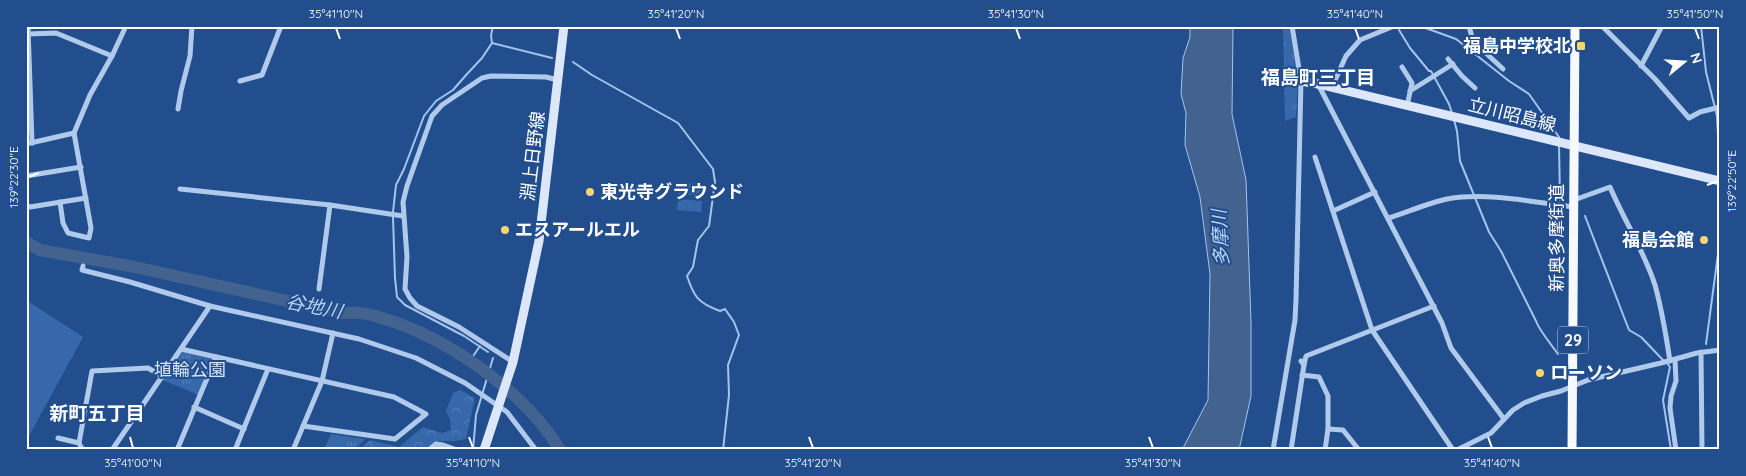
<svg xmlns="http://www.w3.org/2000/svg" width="1746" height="476" font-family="Quicksand,'Noto Sans JP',sans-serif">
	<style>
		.grass { fill: url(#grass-tufts) }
		.forest { fill: url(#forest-crowns) }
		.pitch { fill: #3668ab }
		.water { fill: #426290; stroke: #a4c4ed }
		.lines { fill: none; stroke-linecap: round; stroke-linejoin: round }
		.stream { stroke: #a4c4ed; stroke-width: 2 }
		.river { stroke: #426290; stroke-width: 12 }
		.street { stroke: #b0caec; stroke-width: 5 }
		.secondary { stroke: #dce8f9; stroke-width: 9 }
		.primary { stroke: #f6f9ff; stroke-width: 9 }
		.ticks { fill: none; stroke: #fff; stroke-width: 2 }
		.poi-dot { fill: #f8d472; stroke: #224e8d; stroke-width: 2 }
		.labels { text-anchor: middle; stroke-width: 4; stroke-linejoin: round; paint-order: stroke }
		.shield { fill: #224e8d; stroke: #bdcadd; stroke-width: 1 }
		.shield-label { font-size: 16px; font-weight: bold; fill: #fff }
		.poi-label { font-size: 18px; font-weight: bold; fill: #fff; stroke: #224e8d; text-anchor: start }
		.street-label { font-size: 18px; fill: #fff; stroke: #224e8d }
		.park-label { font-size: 18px; fill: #d5e5f9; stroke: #224e8d }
		.neighbourhood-label { font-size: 19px; font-weight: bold; fill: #fff; stroke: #224e8d }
		.water-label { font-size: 19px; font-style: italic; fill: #bcd4f3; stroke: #224e8d }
		.neatline { fill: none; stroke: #fff; stroke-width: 2 }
		.ticks-label { font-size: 12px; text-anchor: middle; fill: #fff }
	</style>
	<defs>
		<pattern id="grass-tufts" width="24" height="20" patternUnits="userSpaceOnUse" patternTransform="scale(1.25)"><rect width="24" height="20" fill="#3668ab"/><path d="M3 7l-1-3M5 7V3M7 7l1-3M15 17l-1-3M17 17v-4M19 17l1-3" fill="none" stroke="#547fb8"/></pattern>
		<pattern id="forest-crowns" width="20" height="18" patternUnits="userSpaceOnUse" patternTransform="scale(1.25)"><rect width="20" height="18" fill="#3668ab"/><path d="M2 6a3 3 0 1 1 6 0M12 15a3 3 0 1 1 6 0" fill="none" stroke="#547fb8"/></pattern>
	</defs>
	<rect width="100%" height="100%" fill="#224e8d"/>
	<g class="grass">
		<polygon points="1283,26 1289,26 1298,79 1296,117 1285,121"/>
		<polygon points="181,349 216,357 199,395 160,379"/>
		<polygon points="331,434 365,439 355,450 324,450"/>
	</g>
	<polygon class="forest" points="460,390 475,398 466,439 455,441 438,441 427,450 359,450 370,440 399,447 423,427 442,433 451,430 450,419 446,411 453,393"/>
	<g class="pitch">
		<polygon points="679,182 704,185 703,196 678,194"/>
		<polygon points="678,199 702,201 701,212 677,210"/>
		<polygon points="26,300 83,337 29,436 26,434"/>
	</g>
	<polygon class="water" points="1190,26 1233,26 1232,114 1246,180 1251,322 1251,396 1239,450 1182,450 1208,400 1210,274 1200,197 1185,145 1186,113 1181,94 1183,58 1190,37"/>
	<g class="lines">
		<g class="stream">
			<polyline points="1420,26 1456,39 1509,81 1529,94 1559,137 1559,140"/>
			<polyline points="1701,26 1706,72 1717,116 1720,172"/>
			<polyline points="1399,30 1410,48 1429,71 1431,71 1449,104 1452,113"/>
			<polyline points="492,43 552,58"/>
			<polyline points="492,43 491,35 493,26"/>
			<path d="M573,62L592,75L678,123L713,169L715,182L709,226L698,240L693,267L687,276C694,297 698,303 720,311L725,309L734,322L739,335L728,365L729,395L723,450"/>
			<path d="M1454,120L1457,131L1460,161L1489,232L1501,251L1536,321C1539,330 1551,344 1558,354"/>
			<polyline points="1559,145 1560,200"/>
			<polyline points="393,212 396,185 404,169 424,116 436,101 453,90 467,74 482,58 492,43"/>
			<polyline points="1585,216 1629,330 1641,337 1663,360"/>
			<polyline points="393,217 395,278 397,297 405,305 464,336 488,352"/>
			<polyline points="1706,344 1720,239"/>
			<polyline points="469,362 480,346"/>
			<polyline points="1667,363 1670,367 1663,400 1671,450"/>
			<polyline points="473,450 476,415 493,358"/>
		</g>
		<path class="river" d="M26,242L40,250L135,267L341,313C347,313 354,312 360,313C372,314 385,319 397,323C457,345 527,395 560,450"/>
		<g class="street">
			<polyline points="28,26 32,143"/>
			<polyline points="1469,26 1473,41 1503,69"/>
			<polyline points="1602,26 1655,79 1689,118 1700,112 1720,107"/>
			<polyline points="28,34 56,33 112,56"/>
			<polyline points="1448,59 1462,76 1475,88"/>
			<polyline points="1641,66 1662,26"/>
			<polyline points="1402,67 1412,83 1407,106"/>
			<polyline points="240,81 262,75 281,26"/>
			<polyline points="1318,84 1442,323 1451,348 1504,419"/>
			<polyline points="1332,87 1346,56 1360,40 1394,26"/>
			<polyline points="1410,91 1453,64"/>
			<polyline points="178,109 181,91 190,56 192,26"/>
			<polyline points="26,144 74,133"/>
			<polyline points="1315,157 1372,330 1453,450"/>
			<polyline points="26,176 81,167"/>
			<polyline points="180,189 330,205 403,216"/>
			<path d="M1574,200L1610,187C1624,220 1644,251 1655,285C1662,310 1666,335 1670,361"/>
			<polyline points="60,202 63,223 68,233 89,238 91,228 74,133 90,95 112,56 126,26"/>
			<polyline points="26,205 30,207 86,198"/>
			<polyline points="1333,211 1375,192"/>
			<path d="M1389,218C1408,212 1428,203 1447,199C1488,192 1532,202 1573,207"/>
			<polyline points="83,266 82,270 130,282 210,306 359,339 416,358 465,383 507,412 536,450"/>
			<polyline points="319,289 330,205"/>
			<polyline points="181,349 394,397 426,414 395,439 303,426"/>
			<polyline points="1701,352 1702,450"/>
			<polyline points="1675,360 1676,381 1671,396 1670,408 1676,450"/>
			<polyline points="513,362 459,327 417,306 410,298 405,289 407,257 403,202 407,186 432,116 442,105 482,78 491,76 546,77 558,80"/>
			<polyline points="1304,365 1306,356 1434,306"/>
			<polyline points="1302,375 1319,377 1328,396 1328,429"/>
			<polyline points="194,407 244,429"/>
			<polyline points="58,438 79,443"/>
			<polyline points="84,450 81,447 79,443 92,371 148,368 162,376"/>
			<polyline points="112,450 210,306"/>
			<polyline points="177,450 216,357"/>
			<polyline points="235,450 268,369"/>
			<polyline points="293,450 322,381 333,333"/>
			<polyline points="429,450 436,444 443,445 457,450"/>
			<polyline points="1273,450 1295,320 1296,300 1301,81 1292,26"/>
			<polyline points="1291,450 1304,365 1301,361"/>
			<polyline points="1325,450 1328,429 1343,430 1359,450"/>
			<polyline points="1457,450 1491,433 1513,410 1524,403 1542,396 1561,391 1588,380 1661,363 1697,353 1720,350"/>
		</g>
		<g class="secondary">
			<polyline points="1301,81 1318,84 1720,181"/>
			<polyline points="484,450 513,362 539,241 564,26"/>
		</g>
		<polyline class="primary" points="1572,450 1575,26"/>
	</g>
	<path class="ticks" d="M336,28L340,39M676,28L680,39M1016,28L1020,39M1355,28L1359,39M1695,28L1699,39M28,177L39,173M1707,185L1718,181M130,437L133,448M469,437L473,448M809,437L813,448M1149,437L1153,448M1488,437L1492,448"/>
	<g class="poi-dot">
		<rect x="1576" y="41" width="10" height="10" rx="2.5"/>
		<circle cx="590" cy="192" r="5"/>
		<circle cx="505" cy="230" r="5"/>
		<circle cx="1704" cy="240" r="5"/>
		<circle cx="1540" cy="373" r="5"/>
	</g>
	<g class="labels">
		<rect class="shield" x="1558" y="326.5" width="30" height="27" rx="4"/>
		<g class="shield-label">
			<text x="1573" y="346">29</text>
		</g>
		<g class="poi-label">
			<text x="1571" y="52" text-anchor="end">福島中学校北</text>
			<text x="600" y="198">東光寺グラウンド</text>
			<text x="515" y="236">エスアールエル</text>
			<text x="1694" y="246" text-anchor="end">福島会館</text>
			<text x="1550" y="379">ローソン</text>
		</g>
		<g class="street-label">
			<text transform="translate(1512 115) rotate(14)" y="6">立川昭島線</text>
			<text transform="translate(533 156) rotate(-83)" y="6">淵上日野線</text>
			<text transform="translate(1557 238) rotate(-90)" y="6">新奥多摩街道</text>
		</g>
		<g class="park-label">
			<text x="190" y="376">埴輪公園</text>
		</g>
		<g class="neighbourhood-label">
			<text x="1318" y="84">福島町三丁目</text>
			<text x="97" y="420">新町五丁目</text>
		</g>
		<g class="water-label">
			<text transform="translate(1220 238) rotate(-93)" y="7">多摩川</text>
			<text transform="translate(314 306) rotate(11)" y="7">谷地川</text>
		</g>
	</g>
	<rect width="1746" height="476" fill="none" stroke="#224e8d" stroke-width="55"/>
	<g transform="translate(1684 62) rotate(72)" stroke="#224e8d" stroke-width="4" paint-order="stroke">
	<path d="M0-4L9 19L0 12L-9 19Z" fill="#ffffff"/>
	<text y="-8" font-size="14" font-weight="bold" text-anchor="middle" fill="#ffffff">N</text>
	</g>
	<rect x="28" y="28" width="1690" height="420" class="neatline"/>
	<g class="ticks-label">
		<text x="336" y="18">35°41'10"N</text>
		<text x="676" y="18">35°41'20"N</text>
		<text x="1016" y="18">35°41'30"N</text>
		<text x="1355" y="18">35°41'40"N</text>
		<text x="1695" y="18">35°41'50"N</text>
		<text transform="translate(14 177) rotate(-90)" y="4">139°22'30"E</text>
		<text transform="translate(1732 181) rotate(-90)" y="4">139°22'50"E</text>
		<text x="133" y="467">35°41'00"N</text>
		<text x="473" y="467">35°41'10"N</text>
		<text x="813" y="467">35°41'20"N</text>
		<text x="1153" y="467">35°41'30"N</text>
		<text x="1492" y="467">35°41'40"N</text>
	</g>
</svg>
